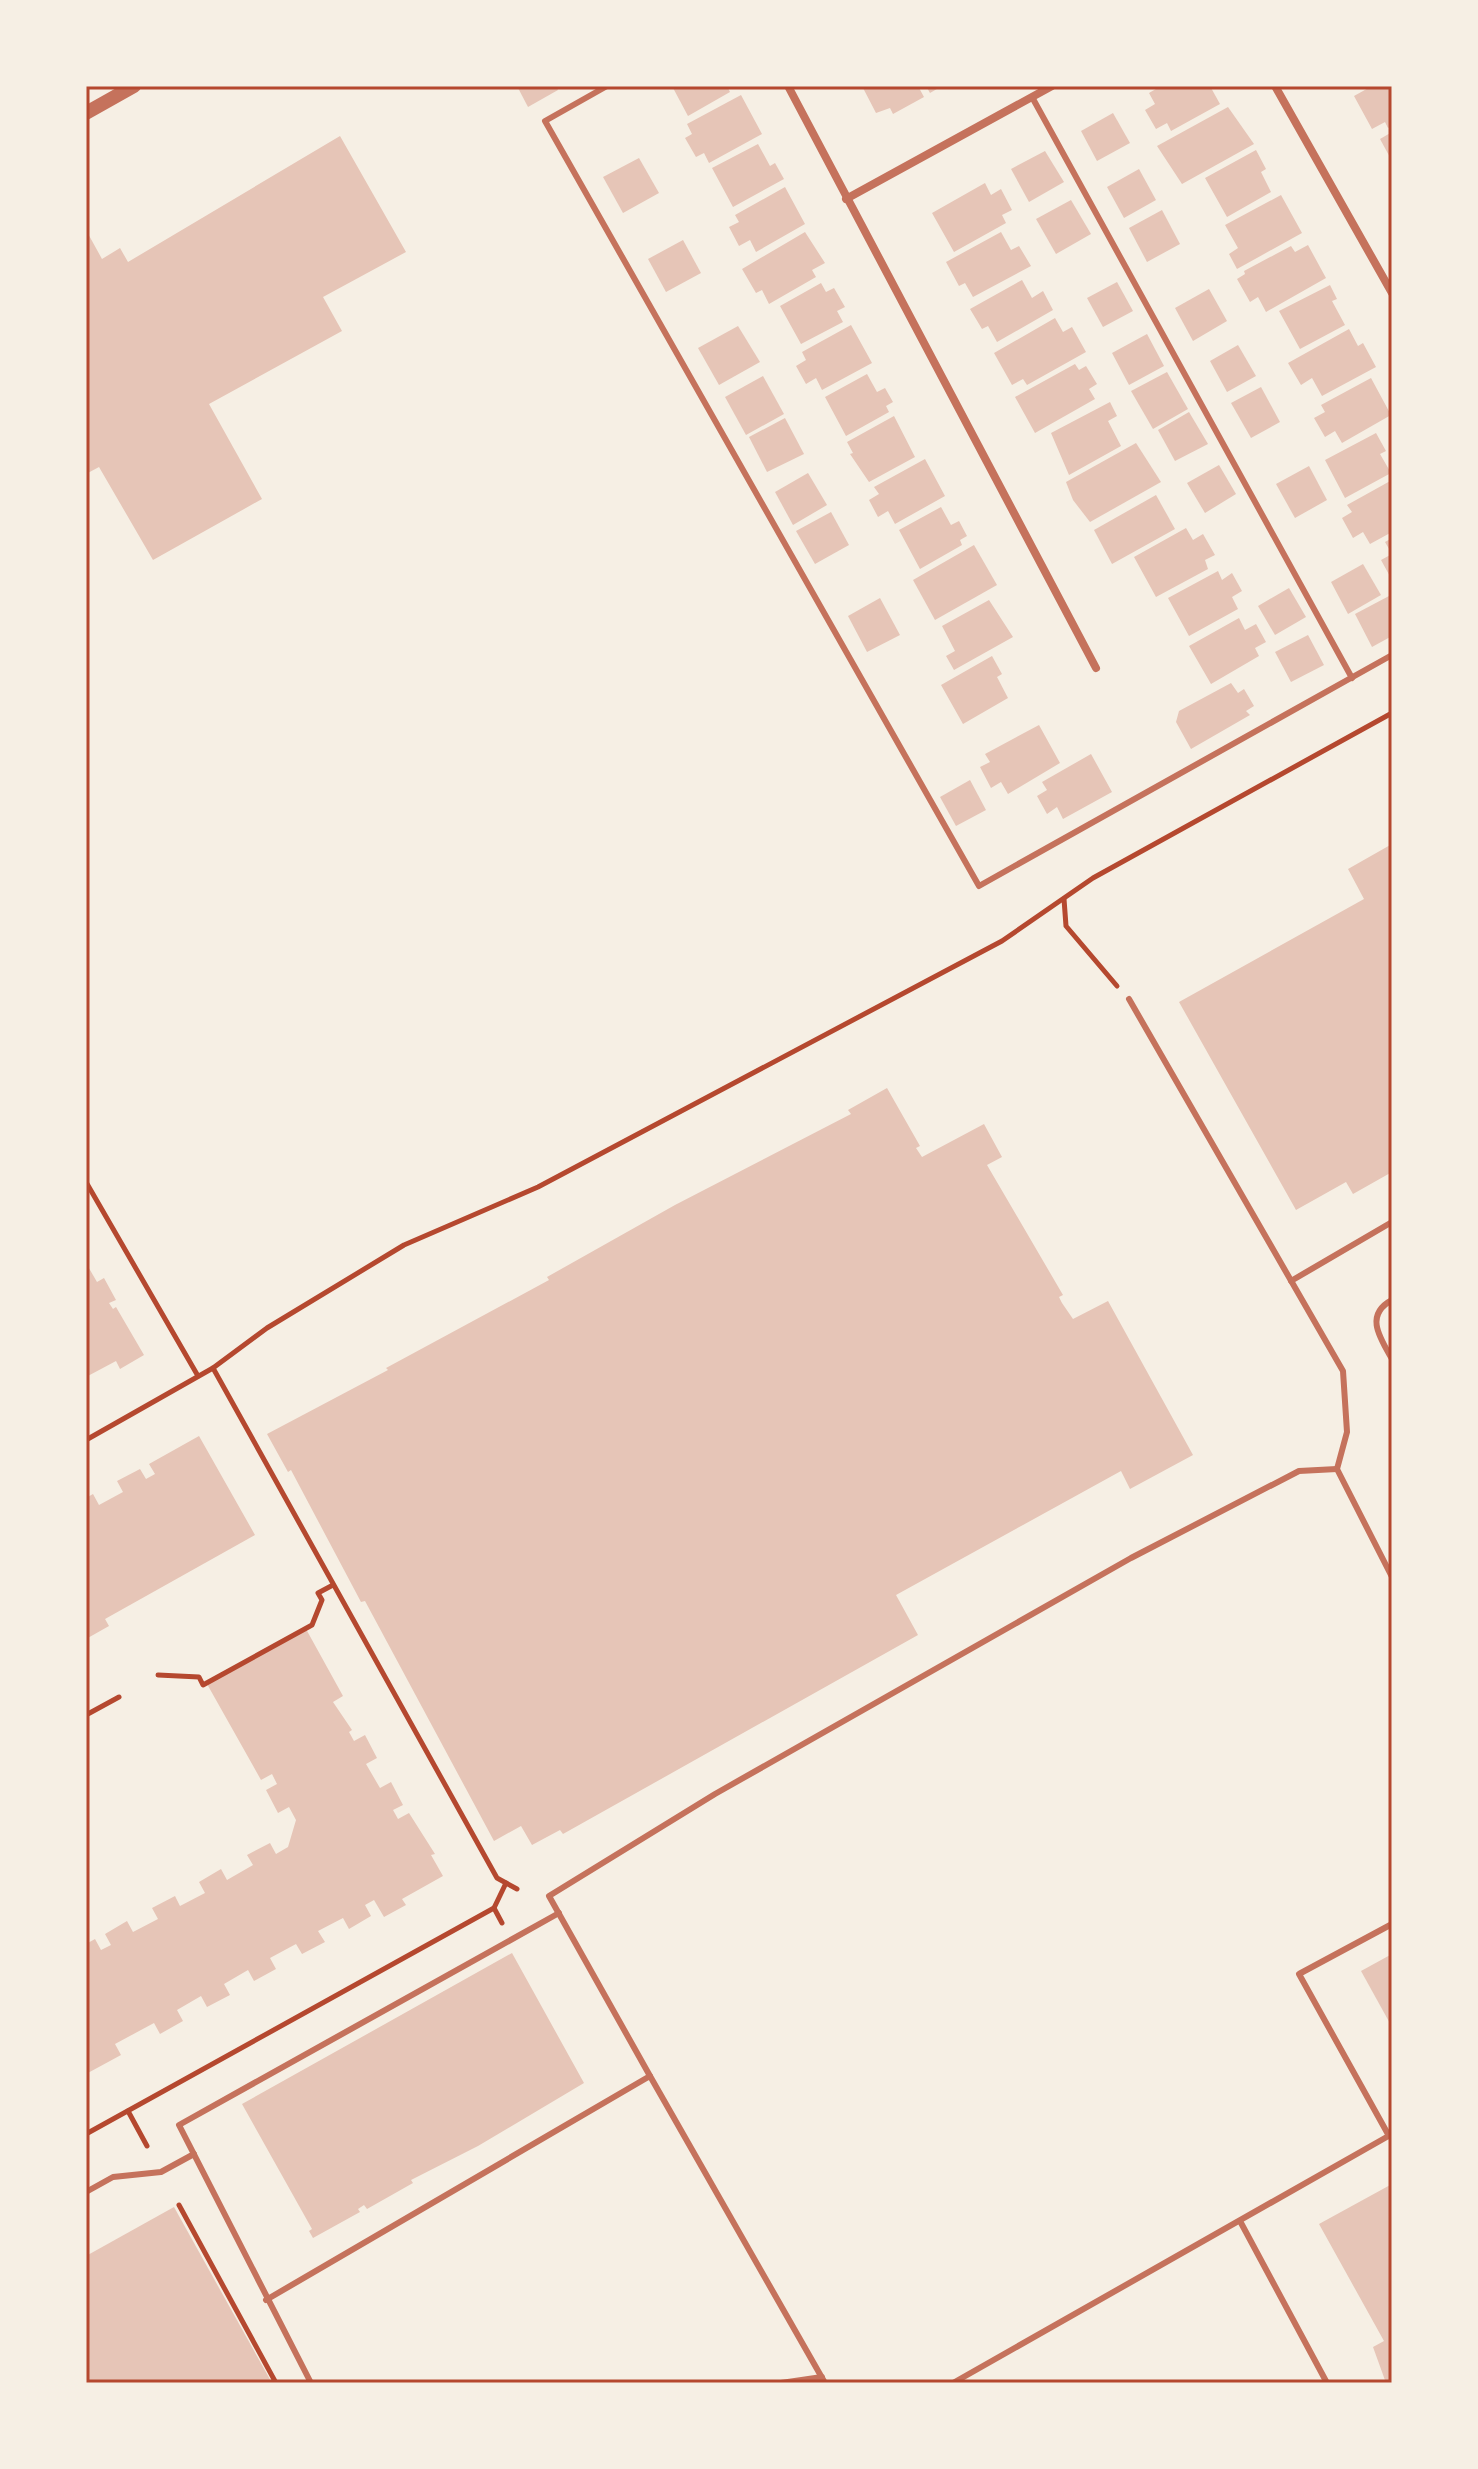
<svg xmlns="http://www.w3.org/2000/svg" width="1478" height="2469" font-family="'Varela Round',sans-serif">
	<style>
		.building { fill: #e6c5b7 }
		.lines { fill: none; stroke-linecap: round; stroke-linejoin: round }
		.path { stroke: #b5482f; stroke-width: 5 }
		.service { stroke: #c5725c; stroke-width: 6 }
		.minor { stroke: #c5725c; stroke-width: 8 }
		.tertiary { stroke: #c5725c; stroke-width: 14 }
		.neatline { fill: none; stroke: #b5482f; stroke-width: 3 }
	</style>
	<rect width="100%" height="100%" fill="#f6efe4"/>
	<g class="building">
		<polygon points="517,86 556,86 558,90 528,107"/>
		<polygon points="672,86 727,86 730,92 688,116"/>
		<polygon points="862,86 918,86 924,97 893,114 890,108 876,113"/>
		<polygon points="926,86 942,86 930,93"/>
		<polygon points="1161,86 1210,86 1220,104 1171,131 1167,123 1156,129 1145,110 1155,104 1149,93"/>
		<polygon points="1372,86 1392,86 1392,126 1388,128 1385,122 1372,129 1354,96"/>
		<polygon points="741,95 762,134 709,163 704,153 696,157 685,138 692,134 687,124"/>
		<polygon points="1228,107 1254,144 1182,184 1157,146"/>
		<polygon points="1113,113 1130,143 1097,161 1081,131"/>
		<polygon points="1392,132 1392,161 1380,139"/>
		<polygon points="340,136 406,252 323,297 342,331 209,404 262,499 153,560 99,467 86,474 86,230 102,259 120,248 128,262"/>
		<polygon points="758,144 770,166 775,163 784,179 733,207 712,168"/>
		<polygon points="1256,150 1266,169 1261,172 1271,192 1227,217 1205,178"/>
		<polygon points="1045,151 1064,182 1029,202 1011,169"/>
		<polygon points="639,158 659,193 623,213 603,177"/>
		<polygon points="1139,169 1156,200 1124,218 1107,187"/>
		<polygon points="985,183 991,195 1001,189 1012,210 1002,215 1006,223 954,252 932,213"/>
		<polygon points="785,187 805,224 756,252 750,240 739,246 729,227 739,222 735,215"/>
		<polygon points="1281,195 1302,233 1237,269 1229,254 1238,248 1225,225"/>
		<polygon points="1071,200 1091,234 1056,254 1036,219"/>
		<polygon points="1162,210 1180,244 1147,262 1129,228"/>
		<polygon points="805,232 825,263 812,270 816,277 769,304 762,290 756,293 742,269"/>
		<polygon points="1001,232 1011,250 1019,246 1031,266 973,297 965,283 959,286 946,262"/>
		<polygon points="683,240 701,273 666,292 648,259"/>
		<polygon points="1308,245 1326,278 1266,312 1258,297 1250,302 1237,279 1245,274 1244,271 1291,246 1295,252"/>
		<polygon points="1022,280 1032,298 1043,291 1053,310 997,342 988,326 982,329 970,309"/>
		<polygon points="1117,282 1133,311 1103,327 1087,298"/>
		<polygon points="821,283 826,292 834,288 845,307 837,311 843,322 801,344 780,306"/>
		<polygon points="1330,285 1337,299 1332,301 1345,325 1300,349 1279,311"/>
		<polygon points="1209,289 1227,321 1193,341 1175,308"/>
		<polygon points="1055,318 1063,332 1072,327 1086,352 1027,385 1023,379 1012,385 994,353"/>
		<polygon points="851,325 872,363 822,390 816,378 806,384 796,366 806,360 802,352"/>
		<polygon points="738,326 760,362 719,385 698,348"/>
		<polygon points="1349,329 1358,346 1363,343 1376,367 1322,396 1312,378 1301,385 1288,363"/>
		<polygon points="1147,334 1164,366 1129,385 1112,353"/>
		<polygon points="1238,345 1256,376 1227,392 1210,361"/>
		<polygon points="1075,364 1079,370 1086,366 1097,384 1089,389 1095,399 1035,433 1015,397"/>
		<polygon points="1167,372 1188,409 1153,429 1131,391"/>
		<polygon points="867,374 877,392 885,388 893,402 886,406 889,412 846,436 825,397"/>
		<polygon points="763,376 784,414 746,435 725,397"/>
		<polygon points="1371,378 1391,415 1342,443 1335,431 1325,437 1314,418 1325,412 1321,405"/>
		<polygon points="1261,387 1280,422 1251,438 1231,403"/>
		<polygon points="1110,402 1117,416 1108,421 1121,446 1069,475 1051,433"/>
		<polygon points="1189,412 1208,444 1175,461 1158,430"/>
		<polygon points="894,416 915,457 869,482 850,454 853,453 847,442"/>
		<polygon points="785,418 804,454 767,472 749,437"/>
		<polygon points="1376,433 1386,451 1380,454 1391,473 1345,498 1325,460"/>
		<polygon points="1136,443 1161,482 1090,522 1073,500 1066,482"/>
		<polygon points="925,459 945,496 895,524 888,511 878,517 869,500 879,494 874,487"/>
		<polygon points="1219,465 1236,494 1205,513 1187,483"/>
		<polygon points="1309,466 1327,500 1295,518 1276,484"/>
		<polygon points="808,473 827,505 793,525 775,492"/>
		<polygon points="1392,480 1392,532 1370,544 1363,532 1353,538 1342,518 1352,512 1347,505"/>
		<polygon points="1156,495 1175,529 1112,564 1094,530"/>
		<polygon points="941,507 951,525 959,521 967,536 960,540 962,545 920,569 899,530"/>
		<polygon points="831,512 849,545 815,564 796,531"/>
		<polygon points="1186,528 1193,540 1203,534 1215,555 1205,560 1208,569 1156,597 1134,557"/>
		<polygon points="1392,538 1392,580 1381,560 1392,554 1385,542"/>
		<polygon points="974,545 997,585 935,620 913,580"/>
		<polygon points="1363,564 1381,595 1348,614 1331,582"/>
		<polygon points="1218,571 1222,580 1232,573 1242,591 1232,597 1238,609 1189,636 1168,598"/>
		<polygon points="1289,588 1306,617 1275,635 1258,606"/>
		<polygon points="1389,596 1392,636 1372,647 1355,614"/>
		<polygon points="880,598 900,635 867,652 848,616"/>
		<polygon points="989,600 1013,637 954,670 946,656 955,651 942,626"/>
		<polygon points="1239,618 1245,630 1256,624 1266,642 1255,648 1259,656 1211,684 1189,646"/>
		<polygon points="1308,635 1324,665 1291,682 1275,652"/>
		<polygon points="992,656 1002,674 997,677 1008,698 963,724 941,685"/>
		<polygon points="1231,683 1238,693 1244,689 1254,706 1246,711 1250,715 1191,749 1176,722 1179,711"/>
		<polygon points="1039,725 1060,763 1008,794 1001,782 991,788 980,767 990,762 985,754"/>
		<polygon points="1091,754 1112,792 1063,819 1057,807 1047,814 1037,796 1047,790 1042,782"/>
		<polygon points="970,780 986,810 956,826 940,797"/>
		<polygon points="1392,844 1392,1172 1353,1194 1346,1182 1296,1210 1179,1002 1364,899 1348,869"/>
		<polygon points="887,1088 920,1146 916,1148 922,1157 984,1124 1002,1157 987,1165 1063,1295 1059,1297 1062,1303 1073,1319 1108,1301 1193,1455 1130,1489 1121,1471 896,1595 918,1635 563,1834 560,1830 532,1845 521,1826 494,1841 365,1601 361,1602 291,1470 288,1472 267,1434 388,1370 386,1368 549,1280 547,1277 675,1205 851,1114 848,1110"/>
		<polygon points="86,1263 97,1282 104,1278 116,1300 109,1303 113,1309 116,1307 144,1355 120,1369 116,1361 86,1377"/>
		<polygon points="199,1436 255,1535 105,1619 109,1626 86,1639 86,1498 93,1494 99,1505 123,1492 117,1481 140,1469 146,1479 155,1474 149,1464"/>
		<polygon points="306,1629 343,1696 333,1702 352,1730 349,1732 354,1741 365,1735 377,1758 366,1764 380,1788 391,1782 403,1805 393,1810 398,1819 409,1813 435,1854 431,1855 443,1876 402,1899 406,1905 384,1917 374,1900 365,1905 371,1916 349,1929 343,1918 318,1931 325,1942 302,1954 296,1944 270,1958 276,1969 254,1981 248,1970 224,1984 230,1995 207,2007 201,1996 177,2010 183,2021 160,2034 154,2023 115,2044 121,2055 86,2074 86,1944 95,1939 101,1950 111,1945 105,1934 127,1921 133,1932 158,1919 152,1908 175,1896 180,1906 205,1893 199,1882 221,1869 227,1880 253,1865 247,1855 270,1843 276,1854 288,1847 296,1820 289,1807 278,1813 266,1790 277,1784 272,1774 261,1780 207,1684"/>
		<polygon points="512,1953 584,2083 478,2146 411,2180 413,2183 367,2209 364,2205 358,2209 360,2212 313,2238 309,2231 312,2229 242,2104"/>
		<polygon points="1392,1954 1392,2027 1361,1971"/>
		<polygon points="1392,2184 1392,2383 1386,2383 1373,2347 1384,2341 1319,2224"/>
		<polygon points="174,2207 272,2383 86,2383 86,2256"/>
	</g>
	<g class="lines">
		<g class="path">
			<polyline points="1064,899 1066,926 1117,986"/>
			<polyline points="86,1182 198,1376"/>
			<polyline points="213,1368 497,1878 517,1889"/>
			<polyline points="86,1440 213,1368 267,1328 404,1245 538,1187 1002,941 1093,878 1392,713"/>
			<polyline points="158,1675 199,1677 203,1685 312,1625 322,1600 318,1593 333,1585"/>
			<polyline points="86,1715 119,1697"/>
			<polyline points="494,1908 506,1883"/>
			<polyline points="128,2111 147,2146"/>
			<polyline points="86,2134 494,1908 502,1923"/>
			<polyline points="179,2205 276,2383"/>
		</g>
		<g class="service">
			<polyline points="607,86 545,121 979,886 1392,655"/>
			<polyline points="1032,97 1352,678"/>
			<polyline points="1129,999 1343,1371 1347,1432 1337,1469 1392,1577"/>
			<polyline points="1291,1281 1392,1222"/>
			<path d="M1392,1300C1364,1315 1380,1338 1392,1359"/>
			<polyline points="650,2076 549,1896 715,1794 1131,1558 1299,1471 1337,1469"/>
			<polyline points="1389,2136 1299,1974 1392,1924"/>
			<polyline points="86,2192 113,2177 161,2172 194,2154"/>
			<polyline points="1240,2221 1327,2383"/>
			<polyline points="266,2300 650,2076 825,2383"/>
			<polyline points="311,2383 179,2125 559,1913"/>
			<polyline points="781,2383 822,2377"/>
			<polyline points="953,2383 1392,2134"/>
		</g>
		<g class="minor">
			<polyline points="788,86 1096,668"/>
			<polyline points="1275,86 1392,293"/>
			<polyline points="846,199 1052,86"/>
		</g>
		<polyline class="tertiary" points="86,113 134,86"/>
	</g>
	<rect width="1478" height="2469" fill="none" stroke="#f6efe4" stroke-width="176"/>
	<rect x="88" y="88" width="1302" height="2293" class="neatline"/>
</svg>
